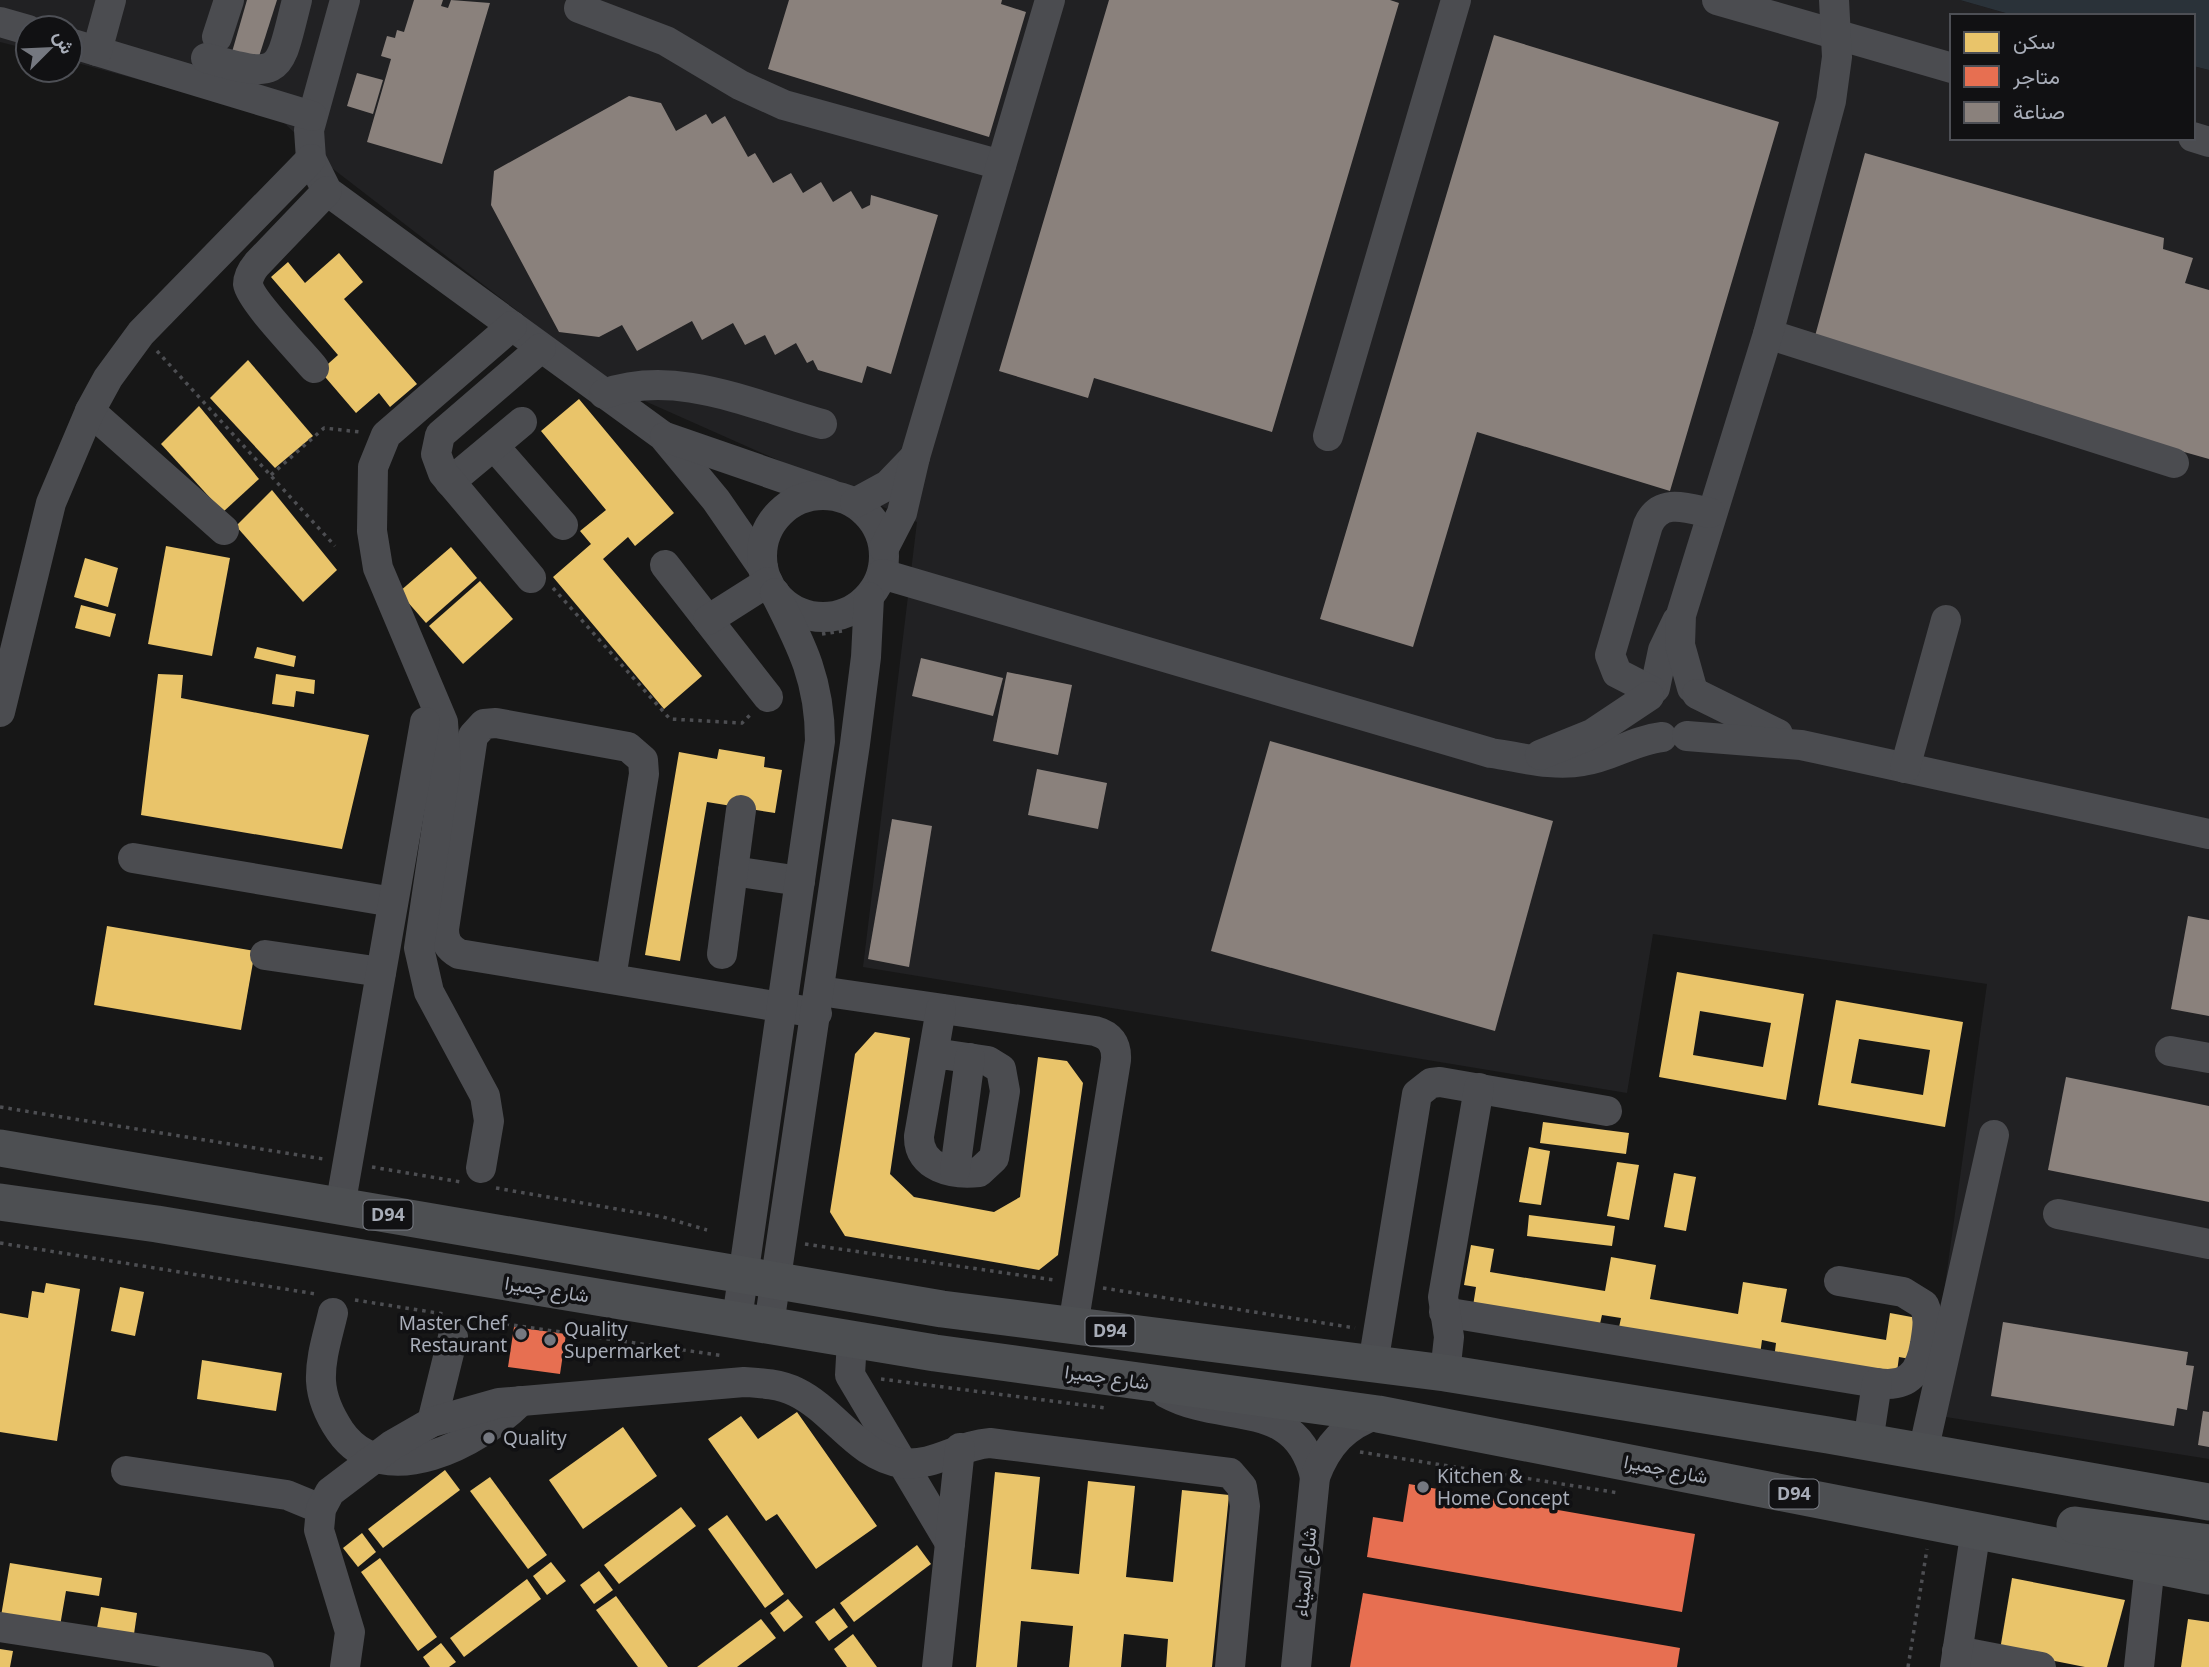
<svg xmlns="http://www.w3.org/2000/svg" width="2209" height="1667" font-family="'Noto Sans',Vazirmatn,sans-serif">
	<style>
		.built { fill: #212123 }
		.water { fill: #2a3239 }
		.homes { fill: #e9c46a; fill-rule: evenodd }
		.shops { fill: #e76f51 }
		.industry { fill: #8a817c }
		.lines { fill: none; stroke-linecap: round; stroke-linejoin: round }
		.path { stroke: #4d4e52; stroke-width: 3.5; stroke-dasharray: 3.5 5; stroke-linecap: butt }
		.minor { stroke: #4b4c50; stroke-width: 30 }
		.major { stroke: #4d4f52; stroke-width: 37 }
		.poi-dot { fill: #757880; stroke: #111113; stroke-width: 2.5 }
		.labels { text-anchor: middle; stroke-width: 7; stroke-linejoin: round; paint-order: stroke }
		.shield { fill: #111113; stroke: #7b7e86; stroke-width: 2 }
		.shield-label { font-size: 18px; font-weight: bold; fill: #a8adb8 }
		.street-label { font-size: 19px; fill: #a8adb8; stroke: #111113 }
		.poi-label { font-size: 19px; fill: #a8adb8; stroke: #111113; text-anchor: start }
	</style>
	<rect width="100%" height="100%" fill="#171717"/>
	<polygon class="built" points="0,0 1960,0 2016,16 1952,16 1952,138 2193,138 2193,66 2209,70 2209,1459 1927,1414 1987,984 1653,934 1627,1093 863,967 917,522 620,390 328,165 279,118 70,61 70,28 28,28 28,49 0,42"/>
	<polygon class="water" points="1960,0 2209,0 2209,70 2193,66 2193,16 2016,16"/>
	<g class="homes">
		<polygon points="339,253 363,282 344,299 417,384 390,407 379,393 356,413 320,371 338,355 271,277 288,262 305,283"/>
		<polygon points="248,360 313,436 275,468 210,398"/>
		<polygon points="579,399 674,513 635,546 628,537 603,559 702,676 664,709 553,577 591,544 580,531 606,510 541,431"/>
		<polygon points="199,406 259,479 223,512 161,444"/>
		<polygon points="272,490 337,570 303,602 236,526"/>
		<polygon points="166,546 230,558 212,656 148,644"/>
		<polygon points="451,547 477,578 426,623 399,592"/>
		<polygon points="85,558 118,568 108,607 74,597"/>
		<polygon points="480,581 513,619 463,664 429,626"/>
		<polygon points="81,605 116,614 110,637 75,628"/>
		<polygon points="257,647 296,656 294,667 254,658"/>
		<polygon points="158,674 183,675 181,698 369,735 342,849 141,815"/>
		<polygon points="276,674 315,680 314,694 296,691 294,707 272,704"/>
		<polygon points="719,749 765,757 764,767 782,770 775,813 707,802 680,961 645,955 679,752 717,759"/>
		<polygon points="107,926 255,951 241,1030 94,1005"/>
		<path d="M1677,972L1804,994L1786,1100L1659,1077ZM1700,1011L1771,1023L1763,1067L1693,1055Z"/>
		<path d="M1836,1000L1963,1022L1945,1127L1818,1105ZM1859,1039L1930,1050L1923,1095L1851,1083Z"/>
		<polygon points="875,1032 910,1038 890,1174 914,1197 994,1212 1020,1197 1038,1057 1067,1061 1083,1083 1058,1255 1039,1270 845,1236 830,1212 855,1054"/>
		<polygon points="1543,1122 1629,1133 1626,1154 1540,1143"/>
		<polygon points="1529,1147 1550,1151 1541,1205 1519,1202"/>
		<polygon points="1617,1162 1639,1165 1629,1220 1607,1216"/>
		<polygon points="1674,1173 1696,1177 1686,1231 1664,1227"/>
		<polygon points="1529,1215 1615,1226 1612,1246 1527,1236"/>
		<polygon points="1471,1245 1494,1249 1490,1272 1605,1291 1611,1257 1656,1265 1650,1299 1738,1314 1743,1282 1787,1289 1781,1322 1886,1340 1890,1313 1917,1318 1910,1359 1899,1357 1896,1379 1774,1359 1776,1343 1762,1340 1760,1355 1618,1332 1621,1318 1602,1315 1599,1328 1473,1306 1476,1287 1464,1285"/>
		<polygon points="46,1283 80,1289 57,1441 0,1432 0,1313 28,1318 32,1291 44,1293"/>
		<polygon points="120,1287 144,1292 135,1336 111,1331"/>
		<polygon points="202,1360 282,1373 276,1411 197,1399"/>
		<polygon points="797,1412 877,1526 816,1569 777,1514 766,1521 708,1439 741,1416 758,1439"/>
		<polygon points="623,1427 657,1476 583,1529 549,1480"/>
		<polygon points="445,1470 460,1490 383,1548 368,1529"/>
		<polygon points="995,1472 1040,1477 1031,1569 1079,1574 1088,1481 1135,1486 1126,1577 1173,1582 1182,1490 1229,1495 1212,1667 1166,1667 1168,1639 1124,1634 1121,1667 1069,1667 1073,1626 1021,1621 1017,1667 976,1667"/>
		<polygon points="490,1477 547,1555 528,1569 470,1491"/>
		<polygon points="681,1507 696,1526 619,1584 604,1565"/>
		<polygon points="727,1515 784,1594 765,1608 708,1529"/>
		<polygon points="362,1533 376,1552 358,1567 343,1548"/>
		<polygon points="917,1545 931,1564 854,1622 840,1603"/>
		<polygon points="380,1558 437,1637 418,1651 361,1572"/>
		<polygon points="551,1562 566,1581 547,1595 533,1576"/>
		<polygon points="10,1563 102,1578 99,1596 66,1591 60,1626 1,1616"/>
		<polygon points="599,1571 613,1590 594,1604 580,1585"/>
		<polygon points="2012,1578 2125,1600 2107,1667 2085,1667 2000,1650"/>
		<polygon points="527,1579 541,1599 464,1657 450,1638"/>
		<polygon points="616,1596 668,1667 638,1667 596,1610"/>
		<polygon points="788,1599 803,1617 784,1632 770,1613"/>
		<polygon points="101,1607 137,1613 134,1634 97,1628"/>
		<polygon points="834,1608 848,1627 829,1641 815,1622"/>
		<polygon points="761,1619 776,1638 737,1667 697,1667"/>
		<polygon points="2188,1619 2209,1622 2209,1667 2181,1667"/>
		<polygon points="853,1634 877,1667 847,1667 834,1649"/>
		<polygon points="441,1643 456,1662 449,1667 430,1667 423,1657"/>
		<polygon points="0,1649 13,1651 10,1667 0,1667"/>
	</g>
	<g class="shops">
		<polygon points="514,1327 566,1334 560,1374 508,1367"/>
		<polygon points="1409,1484 1695,1534 1682,1612 1367,1557 1373,1517 1403,1522"/>
		<polygon points="1363,1593 1680,1648 1677,1667 1350,1667"/>
	</g>
	<g class="industry">
		<polygon points="247,0 277,0 256,66 230,59"/>
		<polygon points="414,0 443,0 441,6 448,8 451,0 490,3 442,164 367,142 391,59 381,56 387,36 395,38 397,30 404,32"/>
		<polygon points="789,0 1002,0 1001,4 1026,12 989,137 768,69"/>
		<polygon points="1109,0 1390,0 1399,3 1272,432 1094,378 1088,398 999,371"/>
		<polygon points="1494,35 1779,122 1670,491 1477,432 1413,647 1320,619"/>
		<polygon points="357,73 383,80 373,114 347,106"/>
		<polygon points="629,96 661,103 676,131 706,114 712,124 725,116 748,157 755,153 773,183 791,173 803,193 821,182 833,202 851,191 862,209 870,205 871,195 938,215 891,374 867,366 862,383 818,370 813,360 807,363 796,343 775,355 765,335 745,345 733,323 702,340 692,321 637,351 622,325 599,337 559,332 491,205 494,171"/>
		<polygon points="1865,153 2164,238 2163,249 2193,258 2185,283 2209,290 2209,459 1812,347"/>
		<polygon points="921,658 1003,678 993,716 912,696"/>
		<polygon points="1007,672 1072,685 1058,755 993,741"/>
		<polygon points="1270,741 1553,821 1495,1031 1211,951"/>
		<polygon points="1037,769 1107,783 1098,829 1028,815"/>
		<polygon points="892,819 932,826 909,967 868,959"/>
		<polygon points="2188,916 2209,920 2209,1016 2171,1009"/>
		<polygon points="2066,1077 2209,1106 2209,1202 2048,1170"/>
		<polygon points="2003,1322 2188,1352 2186,1365 2194,1366 2187,1410 2177,1408 2174,1426 1991,1396"/>
		<polygon points="2203,1411 2209,1412 2209,1447 2198,1445"/>
	</g>
	<g class="lines">
		<g class="path">
			<polyline points="157,351 335,546"/>
			<polyline points="271,475 324,428 360,432"/>
			<polyline points="553,588 670,719 742,723 752,713"/>
			<polyline points="822,634 842,631"/>
			<polyline points="0,1107 323,1159"/>
			<polyline points="372,1167 461,1182"/>
			<polyline points="496,1188 663,1217 707,1230"/>
			<polyline points="0,1243 316,1294"/>
			<polyline points="805,1244 1054,1280"/>
			<polyline points="1103,1288 1355,1328"/>
			<polyline points="355,1300 444,1314"/>
			<polyline points="472,1319 724,1356"/>
			<polyline points="881,1379 1106,1408"/>
			<polyline points="1360,1452 1619,1493"/>
			<polyline points="1908,1667 1927,1549"/>
		</g>
		<g class="minor">
			<polyline points="345,0 309,130 311,159 327,191 663,436 716,500 763,568"/>
			<polyline points="1717,0 1952,68"/>
			<polyline points="579,8 666,41 740,85 784,105 1001,165"/>
			<polyline points="0,22 28,30"/>
			<polyline points="217,37 229,0"/>
			<polyline points="70,43 312,116"/>
			<polyline points="97,51 111,0"/>
			<path d="M206,58C284,80 278,74 297,0"/>
			<polyline points="2193,137 2209,142"/>
			<polyline points="1768,334 2174,463"/>
			<path d="M314,368C302,353 250,300 248,284C248,276 252,270 257,264L327,191"/>
			<path d="M604,394C676,368 752,405 822,424"/>
			<polyline points="90,411 224,530"/>
			<polyline points="1328,436 1456,0"/>
			<polyline points="665,437 830,494"/>
			<polyline points="494,446 563,525"/>
			<polyline points="450,482 522,422"/>
			<circle cx="823" cy="556" r="61"/>
			<polyline points="855,503 888,485 915,457"/>
			<polyline points="884,548 902,513 915,457 1050,0"/>
			<polyline points="665,565 768,697"/>
			<path d="M882,574L1491,753C1520,757 1553,767 1583,761C1611,757 1634,740 1662,737"/>
			<polyline points="531,578 443,473 436,454 440,435 541,348"/>
			<polyline points="708,620 768,582"/>
			<polyline points="1655,688 1663,650 1677,621"/>
			<polyline points="1692,688 1680,645 1681,615 1768,334 1831,101 1837,57 1834,0"/>
			<path d="M1652,691L1617,673L1610,655L1648,525C1660,497 1688,508 1710,513"/>
			<polyline points="1697,694 1778,734"/>
			<polyline points="0,712 51,503 90,411 108,378 141,333 311,159"/>
			<polyline points="1687,736 1801,745 2209,834"/>
			<polyline points="1540,755 1592,734 1649,696"/>
			<polyline points="1905,768 1946,620"/>
			<polyline points="133,858 393,902"/>
			<polyline points="733,871 800,881"/>
			<polyline points="722,954 741,810"/>
			<polyline points="265,955 381,972"/>
			<path d="M611,978L644,774L643,760L628,747L496,723L484,724L473,736L444,929C444,941 448,948 459,954L817,1013"/>
			<path d="M820,991L1095,1031C1110,1035 1117,1044 1116,1060L1073,1326"/>
			<polyline points="2170,1051 2209,1058"/>
			<path d="M934,1053L988,1061L1001,1069L1005,1091L994,1158L979,1172C953,1175 918,1168 919,1136L941,1009"/>
			<polyline points="481,1168 489,1121 485,1096 429,992 419,948 446,765 443,722 378,568 372,531 373,467 386,435 512,326"/>
			<polyline points="955,1170 970,1058"/>
			<polyline points="340,1207 425,722"/>
			<polyline points="2058,1214 2209,1244"/>
			<path d="M1444,1312L1877,1383C1908,1388 1920,1373 1925,1344C1927,1330 1930,1319 1924,1305L1903,1292L1839,1281"/>
			<path d="M333,1313C328,1335 320,1358 321,1381C322,1399 330,1416 340,1431C384,1495 480,1442 521,1401"/>
			<path d="M737,1319L820,741C820,681 802,646 775,593"/>
			<polyline points="769,1325 855,744 866,657 869,597"/>
			<polyline points="852,1340 850,1375 950,1543"/>
			<polyline points="1373,1364 1417,1094 1431,1083 1440,1082 1607,1111"/>
			<polyline points="1445,1373 1449,1337 1443,1297 1479,1088"/>
			<path d="M1166,1393C1224,1425 1296,1396 1315,1477"/>
			<polyline points="432,1422 453,1337"/>
			<polyline points="1868,1442 1877,1383"/>
			<polyline points="1923,1452 1994,1135"/>
			<polyline points="126,1471 287,1495 321,1509"/>
			<polyline points="0,1627 259,1667"/>
			<polyline points="1957,1651 2041,1667"/>
			<path d="M345,1667L350,1632L319,1530L321,1509L330,1492L392,1445L432,1422L499,1403L744,1382C762,1383 780,1384 796,1392C835,1411 857,1456 902,1463C934,1467 959,1445 990,1443L1230,1473L1242,1487L1245,1506L1230,1667"/>
			<polyline points="937,1667 960,1448"/>
			<path d="M1296,1667L1315,1477C1327,1445 1345,1425 1378,1414"/>
			<polyline points="1955,1667 1976,1529"/>
			<polyline points="2139,1667 2150,1564"/>
		</g>
		<g class="major">
			<polyline points="0,1148 942,1309 1445,1373 1828,1435 2209,1502"/>
			<polyline points="0,1202 157,1224 935,1353 1378,1414 2209,1576"/>
			<polyline points="2075,1525 2209,1543"/>
		</g>
	</g>
	<g class="poi-dot">
		<circle cx="521" cy="1334" r="7"/>
		<circle cx="550" cy="1340" r="7"/>
		<circle cx="489" cy="1438" r="7"/>
		<circle cx="1423" cy="1487" r="7"/>
	</g>
	<g class="labels">
		<g class="shield">
			<rect x="363.5" y="1200.5" width="49" height="29" rx="5"/>
			<rect x="1085.5" y="1316.5" width="49" height="29" rx="5"/>
			<rect x="1769.5" y="1479.5" width="49" height="29" rx="5"/>
		</g>
		<g class="shield-label">
			<text x="388" y="1221">D94</text>
			<text x="1110" y="1337">D94</text>
			<text x="1794" y="1500">D94</text>
		</g>
		<g class="street-label">
			<text transform="translate(547 1289) rotate(9)" y="7">شارع جميرا</text>
			<text transform="translate(1107 1377) rotate(8)" y="7">شارع جميرا</text>
			<text transform="translate(1666 1469) rotate(11)" y="7">شارع جميرا</text>
			<text transform="translate(1305 1572) rotate(-84)" y="7">شارع الميناء</text>
		</g>
		<g class="poi-label">
			<text x="507" y="1330" text-anchor="end">Master Chef<tspan x="507" dy="22">Restaurant</tspan></text>
			<text x="564" y="1336">Quality<tspan x="564" dy="22">Supermarket</tspan></text>
			<text x="503" y="1445">Quality</text>
			<text x="1437" y="1483">Kitchen &amp;<tspan x="1437" dy="22">Home Concept</tspan></text>
		</g>
	</g>
	<rect x="1950" y="14" width="245" height="126" fill="#111113" stroke="#4d4f55" stroke-width="2"/>
	<rect x="1964" y="32" width="35" height="21" fill="#e9c46a" stroke="#4d4f55" stroke-width="2"/>
	<text x="2013" y="49" font-size="21" fill="#a8adb8">سكن</text>
	<rect x="1964" y="66" width="35" height="21" fill="#e76f51" stroke="#4d4f55" stroke-width="2"/>
	<text x="2013" y="84" font-size="21" fill="#a8adb8">متاجر</text>
	<rect x="1964" y="102" width="35" height="21" fill="#8a817c" stroke="#4d4f55" stroke-width="2"/>
	<text x="2013" y="119" font-size="21" fill="#a8adb8">صناعة</text>
	<g transform="translate(49 49) rotate(66)"><circle r="33" fill="#111113" stroke="#4d4f55" stroke-width="2"/>
	<path d="M0-5L12 26L0 18L-12 26Z" fill="#757880"/>
	<text y="-10" font-size="19" font-weight="bold" text-anchor="middle" fill="#a8adb8">ش</text>
	</g>
</svg>
